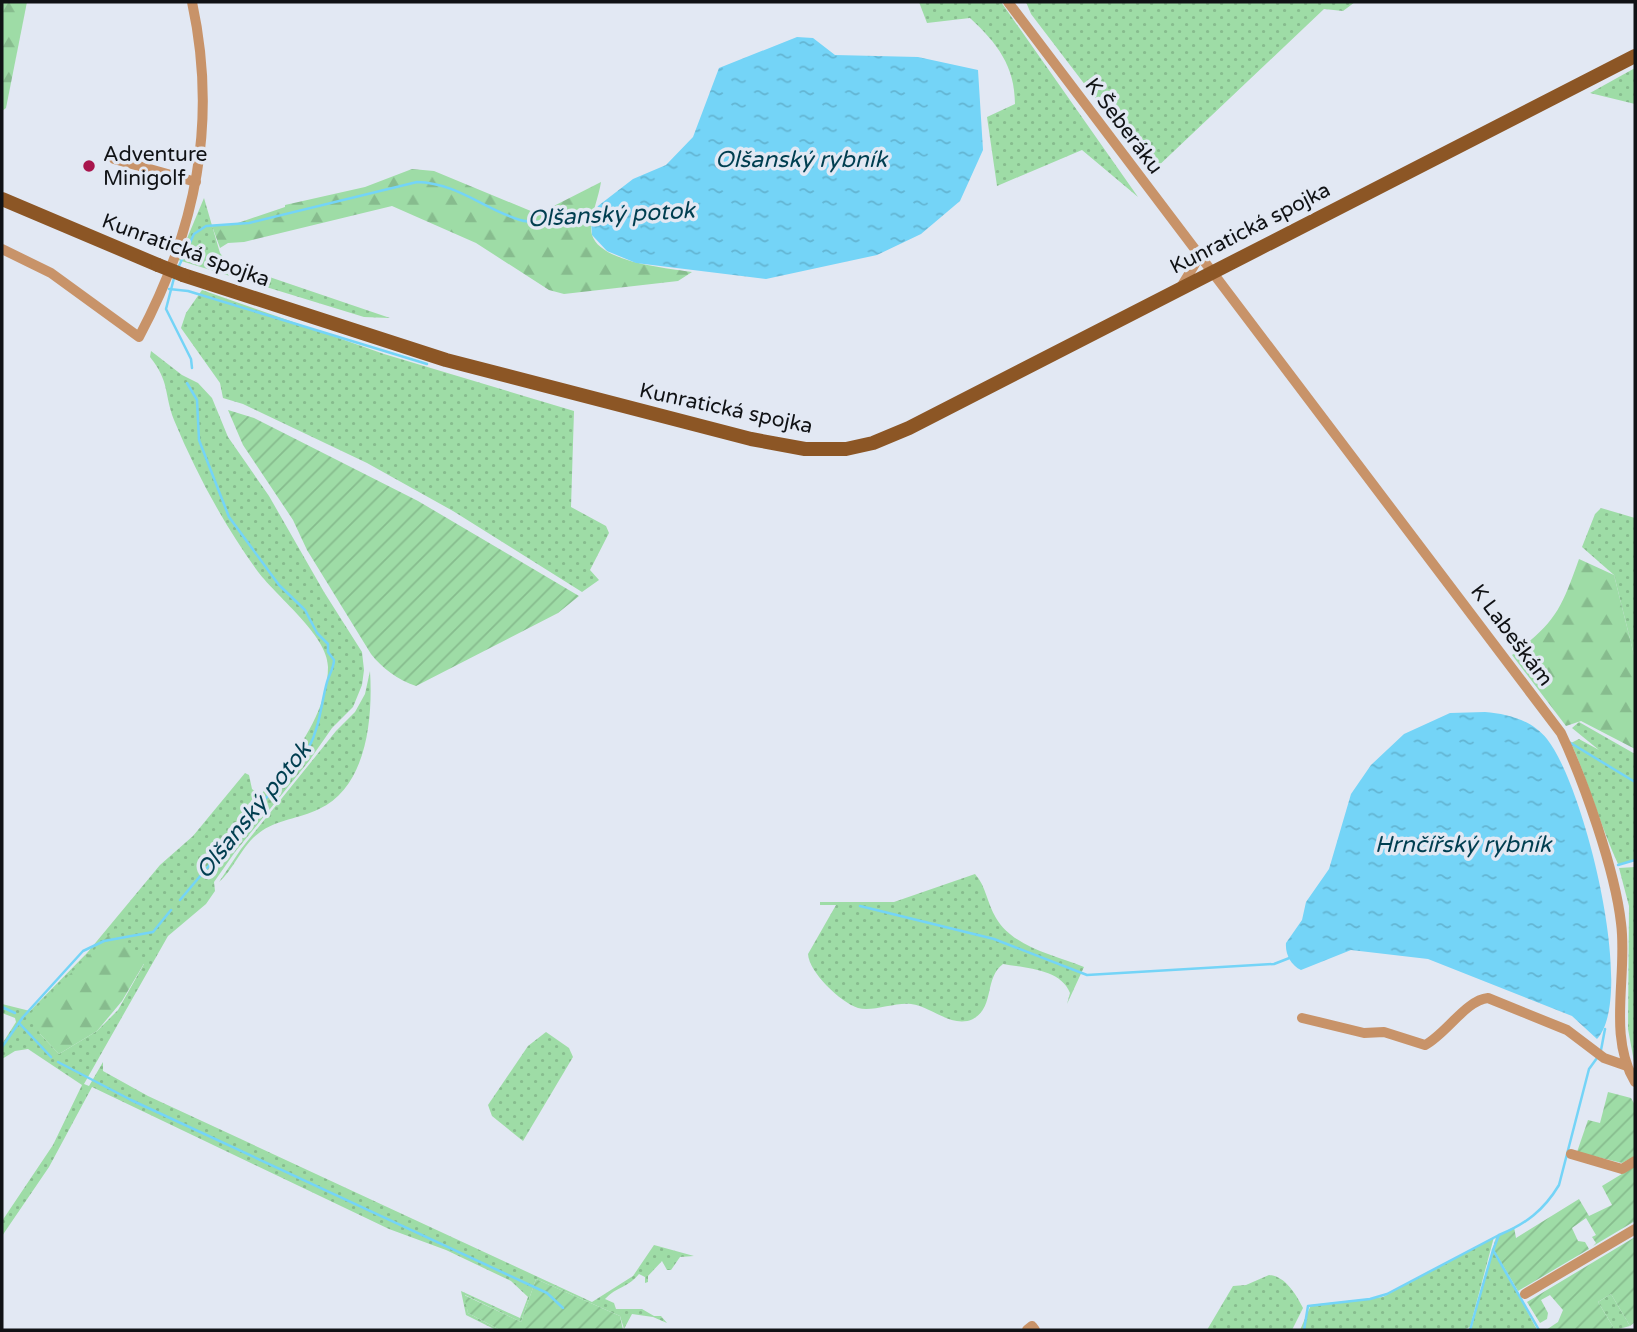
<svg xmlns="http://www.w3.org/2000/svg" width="1637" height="1332" font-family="'Varela Round',sans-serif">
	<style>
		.grass { fill: url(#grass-dots); fill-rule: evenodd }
		.forest { fill: url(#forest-firs) }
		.garden { fill: url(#garden-furrows) }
		.water { fill: url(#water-ripples) }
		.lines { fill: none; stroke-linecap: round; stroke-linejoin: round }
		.stream { stroke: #74d4f7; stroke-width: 2.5 }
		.minor { stroke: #c89369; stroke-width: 10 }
		.major { stroke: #8c5625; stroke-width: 14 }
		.major-bridge { stroke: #8c5625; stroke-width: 14 }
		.poi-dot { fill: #a8154c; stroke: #e2e8f3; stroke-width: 2.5 }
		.labels { text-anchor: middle; stroke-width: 7; stroke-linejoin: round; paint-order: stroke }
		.street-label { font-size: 21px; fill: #101215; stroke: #e2e8f3 }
		.poi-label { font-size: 21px; fill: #101215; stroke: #e2e8f3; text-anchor: start }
		.water-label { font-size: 23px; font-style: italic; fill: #003e50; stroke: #e2e8f3 }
	</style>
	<defs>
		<pattern id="grass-dots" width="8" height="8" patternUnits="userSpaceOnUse" patternTransform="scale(1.75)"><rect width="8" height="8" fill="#9edca6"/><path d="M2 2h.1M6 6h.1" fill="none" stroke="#87bc8e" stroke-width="1.8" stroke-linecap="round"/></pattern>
		<pattern id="forest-firs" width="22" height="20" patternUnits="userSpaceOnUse" patternTransform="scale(1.75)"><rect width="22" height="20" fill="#9edca6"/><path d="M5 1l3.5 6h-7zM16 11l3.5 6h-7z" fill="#87bc8e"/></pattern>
		<pattern id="garden-furrows" width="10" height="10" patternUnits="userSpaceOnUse" patternTransform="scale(1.75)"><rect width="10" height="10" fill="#9edca6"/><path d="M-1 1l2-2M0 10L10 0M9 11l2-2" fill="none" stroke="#87bc8e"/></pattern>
		<pattern id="water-ripples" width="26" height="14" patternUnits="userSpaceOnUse" patternTransform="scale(1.75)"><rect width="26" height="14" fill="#74d4f7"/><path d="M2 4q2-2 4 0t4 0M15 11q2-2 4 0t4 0" fill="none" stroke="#63b5d3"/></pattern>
	</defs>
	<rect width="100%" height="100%" fill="#e2e8f3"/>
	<g class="grass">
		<path d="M919,2H1001L1138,197L1082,150L997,186L987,117L1015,104C1015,66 997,43 970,18L927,23Z"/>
		<polygon points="1026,2 1355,2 1343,11 1324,9 1154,170 1147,166 1031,14"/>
		<polygon points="1635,68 1635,104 1590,93"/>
		<polygon points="204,198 220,253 228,263 390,318 364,317 178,260"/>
		<polygon points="202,290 384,354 574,411 571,507 606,526 609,533 590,570 599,580 582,592 453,511 367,463 243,404 223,398 220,383 181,328 186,313"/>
		<path d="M151,351L182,375L198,383L212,398L228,437L269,496L324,592L362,652L364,670L362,685L353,707L332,728L309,761L235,852L214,882L215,891L206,904L168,936L84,1084L89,1086L103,1062V1071L148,1096L592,1302L633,1276L654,1245L694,1256L680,1257L671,1270H667L662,1261L648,1276V1282L645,1283V1277L639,1274C629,1287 616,1287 605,1299L614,1303L616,1309H642L654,1316H661L667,1323L653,1317L632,1314L624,1329L620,1316L536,1279L521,1322L465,1295L468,1313L500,1330H496L466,1315L461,1291L520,1318L528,1297L511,1281L446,1250L389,1229L92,1087L49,1167L2,1236V1221L53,1145L82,1085L28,1049L15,1051L2,1059V1044L16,1022L15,1018L2,1013V1004L30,1011L87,953L160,865L193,836L245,773L249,775L252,789L260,795L263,792C292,760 328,713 328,667C328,635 274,595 256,569C223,523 196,473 174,420C164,394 170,382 150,357ZM144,964L118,1010L97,1031L59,1054L40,1034Z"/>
		<polygon points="1601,508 1635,518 1635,659 1614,575 1582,547 1595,514"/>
		<path d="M370,671C373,718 367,787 319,809C299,819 277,819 259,833C242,845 233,871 219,882L241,849L336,731L355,712L365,694Z"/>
		<path d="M1579,722L1635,754V861L1618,864C1600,825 1589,783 1571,743L1579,739L1599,750L1572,728Z"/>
		<polygon points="1635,867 1635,1067 1628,1029 1629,906 1619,868"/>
		<path d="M975,874C986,886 987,903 996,918C1013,947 1054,955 1084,967L1067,1004L1070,993C1061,969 1026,968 1003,964C984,978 995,1007 973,1019C952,1029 931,1006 911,1004C895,1002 873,1012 858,1008C840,1002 809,972 808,954L836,905H820V902H894Z"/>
		<polygon points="546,1032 569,1048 573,1057 523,1141 492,1116 488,1105 528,1046"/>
		<polygon points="1494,1237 1470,1327 1463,1330 1300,1330 1311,1305 1383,1297"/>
		<path d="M1496,1237L1494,1250C1511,1278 1522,1302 1537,1330H1471Z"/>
		<path d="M1269,1275C1285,1276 1296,1294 1303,1308L1292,1330H1207L1233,1286L1246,1285Z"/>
		<polygon points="1611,1294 1630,1326 1615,1330 1598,1302"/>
	</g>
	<g class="forest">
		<polygon points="2,2 27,2 6,108 2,111"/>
		<path d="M412,169L434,171L538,214L601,182C599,197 588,222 592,235C601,263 668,268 692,272L678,281L564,294L549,290L476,243L392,206L244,242L228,243L220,248L212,226L232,225L285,207V205L365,187Z"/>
		<path d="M1579,559L1614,575L1635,659V749L1581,721L1566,726L1512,655C1555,623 1561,610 1579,559Z"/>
		<polygon points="116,928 143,965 122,1001 97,1031 59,1054 40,1034 30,1014"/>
	</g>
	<g class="garden">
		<path d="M228,410L254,418L418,501L579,596L558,613L416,686C398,680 382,668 371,654L307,550L293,520L243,445Z"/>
		<polygon points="1608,1092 1631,1098 1635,1105 1635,1156 1622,1163 1577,1152 1588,1120 1600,1123"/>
		<polygon points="1635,1166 1635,1221 1593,1246 1596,1243 1592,1237 1596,1235 1586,1218 1572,1228 1578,1241 1585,1242 1589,1249 1518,1291 1494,1250 1496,1237 1514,1227 1516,1238 1579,1199 1589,1216 1612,1205 1602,1186"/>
		<polygon points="1635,1237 1635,1322 1630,1326 1611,1294 1598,1302 1615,1330 1546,1330 1558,1322 1563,1310 1550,1295 1541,1300 1548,1313 1547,1319 1540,1323 1527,1302"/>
		<polygon points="536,1279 620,1316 623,1330 500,1330 468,1313 464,1295 521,1322"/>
	</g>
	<g class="water">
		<polygon points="797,37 813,38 835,55 918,57 978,70 983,150 960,201 921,234 877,255 766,279 636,263 607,251 592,235 591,219 598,206 633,179 666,165 693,137 719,68"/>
		<path d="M1485,712C1508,714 1532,720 1547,739C1584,785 1637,996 1597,1039L1572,1016L1428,959L1351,950L1301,970C1291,965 1285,954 1286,943L1302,920L1306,902L1329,869L1351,794L1371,765L1404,734L1450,713Z"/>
	</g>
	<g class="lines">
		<g class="stream">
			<path d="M178,268L194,234L206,226L249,223L417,182C457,183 484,209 520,220C537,225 573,219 592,219"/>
			<polyline points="174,278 166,309 191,359 192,368"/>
			<polyline points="169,289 188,291 427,364"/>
			<polyline points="1569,742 1635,782"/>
			<polyline points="1618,865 1635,860"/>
			<path d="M180,900L309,747C320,726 321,704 327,682C329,674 334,668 334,660L328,652V644L317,633L305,610L279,585L229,517L199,440L197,400L187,383"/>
			<polyline points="860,906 994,939 1087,975 1274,964 1292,957"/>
			<polyline points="2,1007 15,1013"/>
			<polyline points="20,1024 51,1057"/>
			<polyline points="2,1047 23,1017 83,951 104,941 153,932 171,910"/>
			<polyline points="1601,1050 1605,1029"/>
			<polyline points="58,1062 131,1100 547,1293 563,1308"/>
			<polyline points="1304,1330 1308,1306 1370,1299 1387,1294 1499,1235"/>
			<polyline points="1470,1330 1493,1250"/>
			<path d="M1539,1330L1493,1250L1499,1235C1526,1224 1544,1210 1559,1185L1589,1069L1597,1058"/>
		</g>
		<g class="minor">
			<path d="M1008,2L1561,733C1584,782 1615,870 1621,923C1628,975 1607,1035 1635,1082"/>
			<polyline points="114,159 196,182"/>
			<path d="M2,249L51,273L139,337C196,230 218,122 192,2"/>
			<polyline points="1181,287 1195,264 1195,252"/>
			<path d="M1302,1018L1364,1033L1384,1032L1425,1045C1446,1034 1466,1000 1488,998L1567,1030L1604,1058L1627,1066"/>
			<polyline points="1571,1154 1622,1169 1635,1161"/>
			<polyline points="1525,1294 1635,1229"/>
			<polyline points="1027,1330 1032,1326 1035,1330"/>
		</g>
		<g class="major">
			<polyline points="2,199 158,265"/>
			<polyline points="183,275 446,360 751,439 805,449 846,449 873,443 909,428 1635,56"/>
		</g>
		<polyline class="major-bridge" points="158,265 183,275"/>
	</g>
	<circle class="poi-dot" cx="89" cy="166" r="7"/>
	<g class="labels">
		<g class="street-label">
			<text transform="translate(1124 126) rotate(53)" y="7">K Šeberáku</text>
			<text transform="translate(1250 228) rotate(-27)" y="7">Kunratická spojka</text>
			<text transform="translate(186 250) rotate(20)" y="7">Kunratická spojka</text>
			<text transform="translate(726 408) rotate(12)" y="7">Kunratická spojka</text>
			<text transform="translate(1512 635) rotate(53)" y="7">K Labeškám</text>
		</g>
		<g class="poi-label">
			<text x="103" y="161">Adventure<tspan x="103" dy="24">Minigolf</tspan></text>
		</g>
		<g class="water-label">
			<text x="801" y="167">Olšanský rybník</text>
			<text transform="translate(611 214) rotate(-3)" y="8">Olšanský potok</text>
			<text transform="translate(253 810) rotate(-51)" y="8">Olšanský potok</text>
			<text x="1463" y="852">Hrnčířský rybník</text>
		</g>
	</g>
	<rect width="1637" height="1332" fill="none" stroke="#101215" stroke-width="7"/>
</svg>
